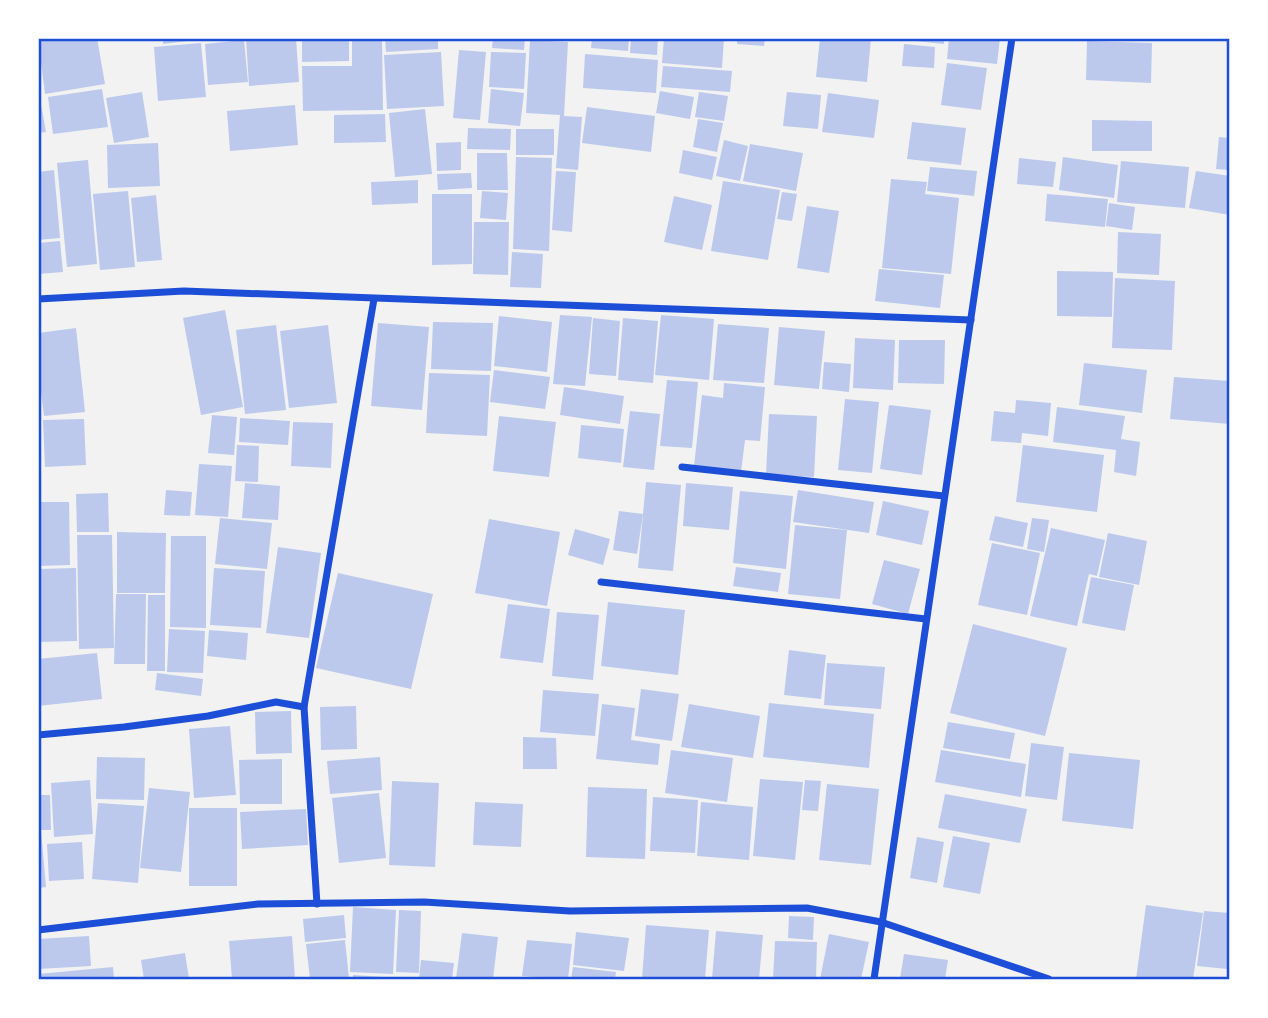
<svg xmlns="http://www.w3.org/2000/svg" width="1268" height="1018" font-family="Montserrat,sans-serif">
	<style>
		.building { fill: #bdc9ec }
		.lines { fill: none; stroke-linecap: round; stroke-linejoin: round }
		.minor { stroke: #1d4ed8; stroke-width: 7 }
		.neatline { fill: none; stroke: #1d4ed8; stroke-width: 2.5 }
	</style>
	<rect width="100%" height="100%" fill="#f2f2f2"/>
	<g class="building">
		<polygon points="38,38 97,38 105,84 45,94"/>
		<polygon points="163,38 197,38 197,40 163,44"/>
		<polygon points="246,38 296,38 299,82 249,86"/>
		<polygon points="302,38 349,38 349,61 302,62"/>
		<polygon points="352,38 382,38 383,110 303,111 302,66 352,66"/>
		<polygon points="385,38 438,38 438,49 386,52"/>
		<polygon points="493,38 525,38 524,50 492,48"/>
		<polygon points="592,38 629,38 628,51 591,48"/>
		<polygon points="631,38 658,38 657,55 630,53"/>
		<polygon points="664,38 724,38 722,68 662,63"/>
		<polygon points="737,38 765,38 764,46 737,44"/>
		<polygon points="820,38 871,38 867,82 816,77"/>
		<polygon points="905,38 944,38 944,44 905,40"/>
		<polygon points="949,38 1000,38 997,64 947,59"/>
		<polygon points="244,40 248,82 208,85 205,44"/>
		<polygon points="530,40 568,42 564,116 582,117 578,170 556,168 560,115 526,113"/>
		<polygon points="1087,41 1152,43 1151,83 1086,80"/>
		<polygon points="201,43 206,97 158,101 154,47"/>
		<polygon points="904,44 935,47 934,68 902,66"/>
		<polygon points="459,50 486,52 480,120 453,118"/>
		<polygon points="441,52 444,106 387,109 384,55"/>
		<polygon points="491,52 526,53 524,89 489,87"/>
		<polygon points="585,54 658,60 656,93 583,88"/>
		<polygon points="947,63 987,68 981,110 941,105"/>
		<polygon points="663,66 732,71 730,92 661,87"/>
		<polygon points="38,87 46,132 38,133"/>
		<polygon points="102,89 108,127 53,134 48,97"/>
		<polygon points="491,89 524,93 520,126 488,123"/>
		<polygon points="660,91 694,97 690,119 656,113"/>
		<polygon points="142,92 149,137 114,143 106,98"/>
		<polygon points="699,92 728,96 724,121 695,117"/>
		<polygon points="787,92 821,95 818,129 783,126"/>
		<polygon points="828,93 879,100 874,138 822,132"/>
		<polygon points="295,105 298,145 230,151 227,111"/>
		<polygon points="587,107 655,116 651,152 582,143"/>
		<polygon points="425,109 432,174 395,177 389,113"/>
		<polygon points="385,114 386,142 334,143 334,115"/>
		<polygon points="698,119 723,123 717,152 693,147"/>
		<polygon points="1092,120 1152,121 1152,151 1092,151"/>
		<polygon points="912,122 966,128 961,165 907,159"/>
		<polygon points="468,128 511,129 510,150 467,149"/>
		<rect x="516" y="129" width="38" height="26"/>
		<polygon points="1219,137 1230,138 1230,170 1216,169"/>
		<polygon points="724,140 748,146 740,181 716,176"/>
		<polygon points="461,142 461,170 437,171 436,143"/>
		<polygon points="158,143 160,186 108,188 107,145"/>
		<polygon points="750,144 803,153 796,191 743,181"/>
		<polygon points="683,150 717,157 712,180 679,173"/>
		<polygon points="477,153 507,153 508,190 477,190"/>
		<polygon points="516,157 552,158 549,251 513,249"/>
		<polygon points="1063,157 1118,165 1114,198 1059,190"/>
		<polygon points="1019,158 1056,162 1053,187 1017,184"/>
		<polygon points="88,160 97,264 67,267 57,163"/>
		<polygon points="1121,161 1189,167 1185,208 1117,202"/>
		<polygon points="930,167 977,171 974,196 927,191"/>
		<polygon points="54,170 60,238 38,240 38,172"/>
		<polygon points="556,171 576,172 572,232 552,230"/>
		<polygon points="1196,171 1230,176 1230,215 1189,208"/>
		<polygon points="471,173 472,188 438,190 437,174"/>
		<polygon points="891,179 927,182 925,194 959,198 951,274 882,268"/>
		<polygon points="418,180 418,203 372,205 371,182"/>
		<polygon points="723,181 780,190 768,260 711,251"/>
		<polygon points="128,191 135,267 100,270 93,194"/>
		<polygon points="482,191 508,193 506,220 480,218"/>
		<polygon points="782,192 797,194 792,221 777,219"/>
		<polygon points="432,194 472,194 472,264 432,265"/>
		<polygon points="1047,194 1108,199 1105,227 1045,221"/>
		<polygon points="156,195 162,260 137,262 131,198"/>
		<polygon points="674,196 712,205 702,250 664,242"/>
		<polygon points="1109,203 1135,207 1132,230 1106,226"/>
		<polygon points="807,206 839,211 829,273 797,268"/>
		<polygon points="474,222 509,222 508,275 473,274"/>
		<polygon points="1118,232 1161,234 1159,275 1117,273"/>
		<polygon points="60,241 63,272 38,274 38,243"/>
		<polygon points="512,252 543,254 541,288 510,287"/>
		<polygon points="879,269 944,275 940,308 875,301"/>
		<polygon points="1057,271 1113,272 1112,317 1057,316"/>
		<polygon points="1115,278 1175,281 1172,350 1112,348"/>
		<polygon points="225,310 243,407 201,415 183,318"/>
		<polygon points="560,315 592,317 585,386 553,384"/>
		<polygon points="661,315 714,319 709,380 655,375"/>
		<polygon points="499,316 552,322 547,372 494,366"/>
		<polygon points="593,318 620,321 616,376 589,374"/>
		<polygon points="623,318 658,321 653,383 618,380"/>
		<polygon points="433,322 493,323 491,371 431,369"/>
		<polygon points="378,323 429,327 422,410 371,406"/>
		<polygon points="718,324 769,328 764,383 713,380"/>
		<polygon points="276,325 286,410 245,414 236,330"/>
		<polygon points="328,325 337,403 289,408 280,331"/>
		<polygon points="779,327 825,331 819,389 774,385"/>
		<polygon points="76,328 85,412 44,416 38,366 38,333"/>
		<polygon points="855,338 895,340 893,390 853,388"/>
		<polygon points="899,340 945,340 944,384 898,383"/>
		<polygon points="824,362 851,364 849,392 822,389"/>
		<polygon points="1084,363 1147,370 1142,413 1079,405"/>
		<polygon points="494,370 550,377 545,409 490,402"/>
		<polygon points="429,373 490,375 487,436 426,433"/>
		<polygon points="1174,377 1230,381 1230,424 1170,419"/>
		<polygon points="667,380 698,382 692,448 660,446"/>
		<polygon points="724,383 765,387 760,441 745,440 741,472 694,466 702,395 723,398"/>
		<polygon points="564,387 624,396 620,424 560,415"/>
		<polygon points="845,399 879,402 872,473 838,470"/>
		<polygon points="1016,400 1051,403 1048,436 1022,433 1021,443 991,441 994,411 1015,413"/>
		<polygon points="889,405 931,410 922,475 880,469"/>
		<polygon points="1057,407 1125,416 1121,439 1140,442 1136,476 1114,472 1116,450 1053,442"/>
		<polygon points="630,411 660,414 654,470 623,467"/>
		<polygon points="769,414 817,416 814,477 766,475"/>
		<polygon points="212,415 237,417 234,455 208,453"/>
		<polygon points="499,416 556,422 549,477 493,471"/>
		<polygon points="240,418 290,421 288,445 239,442"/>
		<polygon points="84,419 86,465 45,467 43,420"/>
		<polygon points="293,422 333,423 331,468 291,466"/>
		<polygon points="581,425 624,429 621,463 578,458"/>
		<polygon points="237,445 259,446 258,482 235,481"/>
		<polygon points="1023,445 1104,455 1097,512 1016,502"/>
		<polygon points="199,464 232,466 228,517 195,515"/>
		<polygon points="646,482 681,485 673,571 638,568"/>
		<polygon points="245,483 280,486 278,520 242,518"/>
		<polygon points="686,483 733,487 729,530 683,526"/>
		<polygon points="166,490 192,492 190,516 164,515"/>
		<polygon points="798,490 874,502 869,533 793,522"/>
		<polygon points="740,491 793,496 786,569 733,563"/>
		<polygon points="108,493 109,532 77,532 76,494"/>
		<polygon points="883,501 929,511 922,545 876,535"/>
		<polygon points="38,502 69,502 70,565 38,566"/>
		<polygon points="619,511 643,514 637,554 613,550"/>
		<polygon points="995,516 1028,523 1023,547 989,540"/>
		<polygon points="220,518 272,523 267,569 215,564"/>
		<polygon points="1032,518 1049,520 1044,552 1027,549"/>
		<polygon points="489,519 560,532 547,606 475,593"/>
		<polygon points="795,525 847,530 840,599 788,594"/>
		<polygon points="1051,528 1105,540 1097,576 1089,574 1077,626 1030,616"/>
		<polygon points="575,529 610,539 603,565 568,555"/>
		<polygon points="117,532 166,533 165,593 117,593"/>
		<polygon points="1108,533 1147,541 1139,585 1099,577"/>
		<polygon points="77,535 112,535 114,648 79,649"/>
		<polygon points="171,536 206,536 206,628 170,627"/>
		<polygon points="992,543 1040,553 1027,615 978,605"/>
		<polygon points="278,547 321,553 309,638 266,633"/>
		<polygon points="884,560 920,569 908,614 872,604"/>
		<polygon points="736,567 781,573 778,592 733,586"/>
		<polygon points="76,568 77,641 38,642 38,569"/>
		<polygon points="214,568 265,571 261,628 210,625"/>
		<polygon points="338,573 433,594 411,689 316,668"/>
		<polygon points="1091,577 1134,585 1125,631 1082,623"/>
		<polygon points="116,594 146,594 145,664 114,664"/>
		<polygon points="148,595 165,595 165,671 147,671"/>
		<polygon points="608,602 685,610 678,675 601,666"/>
		<polygon points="508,604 550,609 543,663 500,658"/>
		<polygon points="557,612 599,615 593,680 552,676"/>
		<polygon points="973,624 1067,648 1045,736 950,713"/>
		<polygon points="169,629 205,631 203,673 167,672"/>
		<polygon points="209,630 248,633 246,660 207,656"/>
		<polygon points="789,650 826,655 821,699 784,695"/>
		<polygon points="97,653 102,699 38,706 38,659"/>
		<polygon points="827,663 885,667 881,709 824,705"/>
		<polygon points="157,673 203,679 201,696 155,690"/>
		<polygon points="641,689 679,694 672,741 635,736"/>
		<polygon points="543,690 599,694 595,736 540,732"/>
		<polygon points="769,703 874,714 869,768 763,757"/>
		<polygon points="602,704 635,708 631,740 660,744 658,765 596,759"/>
		<polygon points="689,704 760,716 753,758 681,747"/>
		<polygon points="356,706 357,749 321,750 320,707"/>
		<polygon points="291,711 292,753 256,754 255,712"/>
		<polygon points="948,722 1015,733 1010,759 943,748"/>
		<polygon points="230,726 236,795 194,798 189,729"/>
		<polygon points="523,737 556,738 557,769 523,769"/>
		<polygon points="1031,743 1064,747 1057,800 1025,796"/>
		<polygon points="671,750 733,758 727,802 665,793"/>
		<polygon points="941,750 1026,764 1021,797 935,782"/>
		<polygon points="1069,753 1140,760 1133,829 1062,821"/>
		<polygon points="97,757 145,758 144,800 96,799"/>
		<polygon points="380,757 382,790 330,794 327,761"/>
		<polygon points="282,759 282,804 240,804 239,760"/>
		<polygon points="760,779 803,782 795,860 753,856"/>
		<polygon points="90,780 93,834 54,837 51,783"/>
		<polygon points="805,780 821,781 818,811 802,810"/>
		<polygon points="392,781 439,783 435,867 389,865"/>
		<polygon points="827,784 879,789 871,865 819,860"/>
		<polygon points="588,787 647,789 645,859 586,857"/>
		<polygon points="149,788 190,792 181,872 140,868"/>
		<polygon points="379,793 386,858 339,863 332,798"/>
		<polygon points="945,794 1027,809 1020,843 938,828"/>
		<polygon points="38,795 50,795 51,830 41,830 46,887 38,888"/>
		<polygon points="653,797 698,800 695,853 650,851"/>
		<polygon points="475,802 523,804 521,847 473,845"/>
		<polygon points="701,802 753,807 749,860 697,856"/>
		<polygon points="98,803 144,806 138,883 92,879"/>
		<rect x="189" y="808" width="48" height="78"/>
		<polygon points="306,809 308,845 242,849 240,812"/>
		<polygon points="953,836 990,843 980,894 943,887"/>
		<polygon points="917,837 944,842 937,883 910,878"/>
		<polygon points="82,842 84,879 49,881 47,844"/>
		<polygon points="1146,905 1203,913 1193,979 1136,979"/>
		<polygon points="353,907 396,910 393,974 350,972"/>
		<polygon points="399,910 421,911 419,973 396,972"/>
		<polygon points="1204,911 1230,913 1227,969 1197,966"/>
		<polygon points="344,915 346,938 305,942 303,919"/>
		<polygon points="789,916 814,917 813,940 788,938"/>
		<polygon points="646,925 709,930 705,979 642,979"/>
		<polygon points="716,931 763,935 759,979 712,979"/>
		<polygon points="576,932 629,938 624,971 573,965"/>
		<polygon points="462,933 498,937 493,979 456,979"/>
		<polygon points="829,934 869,942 861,979 820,979"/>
		<polygon points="89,936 91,966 38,969 38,939"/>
		<polygon points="292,936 295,979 232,979 229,941"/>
		<polygon points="345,940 349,979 310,979 306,944"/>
		<polygon points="527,940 572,944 568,979 522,976"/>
		<polygon points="775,941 817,942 816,979 773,979"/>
		<polygon points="185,953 189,979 144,979 141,960"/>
		<polygon points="904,954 948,960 945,979 900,979"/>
		<polygon points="421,960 454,963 452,979 419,979"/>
		<polygon points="113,967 114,979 38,979 38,974"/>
		<polygon points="573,967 616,972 615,979 571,979"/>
		<polygon points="353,975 385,977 385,979 353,979"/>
	</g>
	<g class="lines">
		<g class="minor">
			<polyline points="38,299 184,291 971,320"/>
			<polyline points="682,467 944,496"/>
			<polyline points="601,582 926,619"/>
			<polyline points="38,735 124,727 208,716 276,702 304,707"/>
			<polyline points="317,904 304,707 374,299"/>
			<polyline points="38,930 258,904 424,902 570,911 807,908 881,922 1049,979"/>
			<polyline points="874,979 1012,38"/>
		</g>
	</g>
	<rect width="1268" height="1018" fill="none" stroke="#ffffff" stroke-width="80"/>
	<rect x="40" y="40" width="1188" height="938" class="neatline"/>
</svg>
